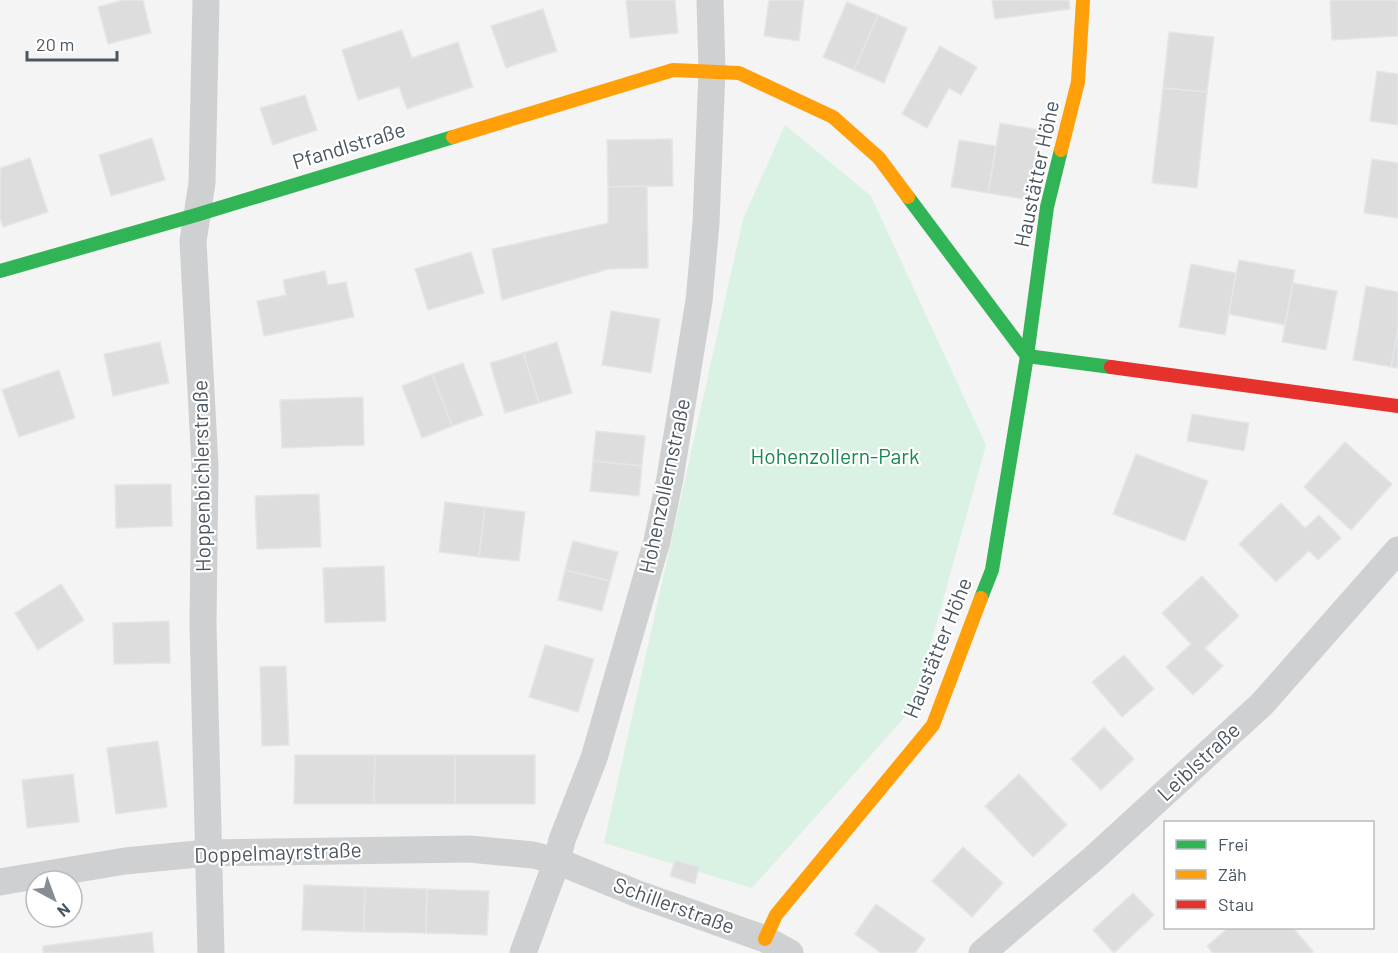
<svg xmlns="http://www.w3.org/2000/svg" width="1398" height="953" font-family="Barlow,sans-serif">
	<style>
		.green { fill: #d9f2e3 }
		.building { fill: #ddddde; stroke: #e5e6e7; stroke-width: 1.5 }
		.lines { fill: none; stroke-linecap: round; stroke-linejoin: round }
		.street { stroke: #ced0d2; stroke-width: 27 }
		.fast { stroke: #30b455; stroke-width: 14 }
		.slow { stroke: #ff9f0a; stroke-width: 14 }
		.jam { stroke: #e5322d; stroke-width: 14 }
		.labels { text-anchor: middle; stroke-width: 4.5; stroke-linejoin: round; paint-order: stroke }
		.street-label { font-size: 21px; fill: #4a5661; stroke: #fff }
		.park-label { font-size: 21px; fill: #17864f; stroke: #fff }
	</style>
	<rect width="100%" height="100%" fill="#f4f4f4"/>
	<polygon class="green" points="785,125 871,196 986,445 913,708 752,888 604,843 743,219"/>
	<g class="building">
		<polygon points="123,0 143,0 151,33 108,44 98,7"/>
		<polygon points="626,0 675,0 678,33 630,38"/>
		<polygon points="769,0 804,0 799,41 764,36"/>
		<polygon points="992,0 1069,0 1070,9 995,19"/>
		<polygon points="1330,0 1398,0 1398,36 1332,40"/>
		<polygon points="847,2 878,15 854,70 823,57"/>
		<polygon points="543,9 557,51 506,68 491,26"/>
		<polygon points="878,15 907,28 884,83 854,70"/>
		<polygon points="402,30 412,58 458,42 473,87 407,109 399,87 358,100 342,50"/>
		<polygon points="1169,32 1214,37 1207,92 1163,88"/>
		<polygon points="940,46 977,67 961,95 949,88 927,128 902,114"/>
		<polygon points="1377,71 1398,74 1398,125 1370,121"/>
		<polygon points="1163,88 1207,92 1197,188 1152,183"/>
		<polygon points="305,95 317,130 273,145 260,108"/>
		<polygon points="1000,123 1040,130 1028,200 988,193"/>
		<polygon points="152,138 165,180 111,196 99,155"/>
		<polygon points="672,139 673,186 608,187 607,140"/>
		<polygon points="959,140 996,146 988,193 951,187"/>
		<polygon points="30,158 48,212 3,227 0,218 0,168"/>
		<polygon points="1372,159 1398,163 1398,218 1364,213"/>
		<polygon points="647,186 648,268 609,269 502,300 492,249 608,223 608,187"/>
		<polygon points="471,252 484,293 428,310 415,269"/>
		<polygon points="1239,260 1295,270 1285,325 1228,314"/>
		<polygon points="1191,264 1236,273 1225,335 1179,327"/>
		<polygon points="325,271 328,285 346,282 354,317 264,336 257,301 286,295 283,280"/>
		<polygon points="1293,283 1337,291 1326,350 1282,342"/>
		<polygon points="1366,286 1398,292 1398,330 1391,367 1353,360"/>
		<polygon points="611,311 660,319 651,373 602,365"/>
		<polygon points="1398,330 1398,368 1391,367"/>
		<polygon points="160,342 169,383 113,396 104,354"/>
		<polygon points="557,342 572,393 539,403 523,353"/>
		<polygon points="523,353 539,403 505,413 490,363"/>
		<polygon points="463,363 483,415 452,426 432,374"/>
		<polygon points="59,370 75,418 19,437 2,390"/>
		<polygon points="432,374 452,426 422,438 402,386"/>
		<polygon points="363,397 364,445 282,448 280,400"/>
		<polygon points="1192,414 1249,423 1244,451 1187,441"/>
		<polygon points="596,431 645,436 642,466 593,461"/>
		<polygon points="1345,442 1392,484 1351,530 1304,487"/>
		<polygon points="1136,454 1208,481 1185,541 1113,514"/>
		<polygon points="593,461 642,466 639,496 590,491"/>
		<polygon points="171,484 172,526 116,528 115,485"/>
		<polygon points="319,494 321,547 257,549 255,496"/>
		<polygon points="445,502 485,507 479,557 439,552"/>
		<polygon points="1281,503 1305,528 1319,515 1341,538 1318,560 1309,551 1276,582 1239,544"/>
		<polygon points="485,507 525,512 519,561 479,557"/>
		<polygon points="573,541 618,552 610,581 565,570"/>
		<polygon points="384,566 386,621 325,623 323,568"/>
		<polygon points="565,570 610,581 602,611 558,600"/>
		<polygon points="1202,576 1239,616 1205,648 1223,666 1193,695 1166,667 1191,644 1162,613"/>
		<polygon points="61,584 84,620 38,650 15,613"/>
		<polygon points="169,621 170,663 114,664 113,623"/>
		<polygon points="545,645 594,659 578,712 529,697"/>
		<polygon points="1124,655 1154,689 1122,717 1092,682"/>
		<polygon points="286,666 289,745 262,746 260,667"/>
		<polygon points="1104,727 1134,759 1101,790 1071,759"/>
		<polygon points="158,741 167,807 116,814 107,748"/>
		<polygon points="295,755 375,755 374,804 294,804"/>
		<polygon points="375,755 455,755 455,804 374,804"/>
		<rect x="455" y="755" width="80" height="49"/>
		<polygon points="73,774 79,822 27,828 22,780"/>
		<polygon points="1019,774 1067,825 1033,857 985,806"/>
		<polygon points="963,847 1003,883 972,917 932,881"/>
		<polygon points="675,860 699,867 695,884 670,876"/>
		<polygon points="304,885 365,887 364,932 302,930"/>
		<polygon points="365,887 427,889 426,933 364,932"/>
		<polygon points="427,889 489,891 487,935 426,933"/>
		<polygon points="1133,893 1154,915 1114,953 1093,930"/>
		<polygon points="876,904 925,939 915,953 881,953 855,934"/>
		<polygon points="1228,928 1293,928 1313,951 1311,953 1213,953 1207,946"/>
		<polygon points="152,932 154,953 43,953 43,946"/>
	</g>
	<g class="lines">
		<g class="street">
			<polyline points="206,0 202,183 193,241 205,466 203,624 211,953"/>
			<polyline points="0,882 125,861 208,853 469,849 533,855 557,861 638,894 765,939 790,953"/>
			<polyline points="523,953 557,861 562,840 594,758 657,541 670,478 699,301 706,223 712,71 710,0"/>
			<polyline points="982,953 1094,858 1262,704 1398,550"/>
		</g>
		<g class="fast">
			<polyline points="908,197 1027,356 1111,367"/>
			<polyline points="0,271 196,215 453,137"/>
			<polyline points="981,598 992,570 1027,356 1047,207 1061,150"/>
		</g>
		<g class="slow">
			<polyline points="453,137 673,70 739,73 833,117 879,158 908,197"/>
			<polyline points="1061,150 1078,82 1083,0"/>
			<polyline points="765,939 776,915 933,725 981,598"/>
		</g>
		<polyline class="jam" points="1111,367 1398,406"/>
	</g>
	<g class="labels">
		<g class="street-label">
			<text transform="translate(349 146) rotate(-17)" y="7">Pfandlstraße</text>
			<text transform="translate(1037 174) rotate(-78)" y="7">Haustätter Höhe</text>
			<text transform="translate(202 476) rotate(-91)" y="7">Hoppenbichlerstraße</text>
			<text transform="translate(665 486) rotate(-78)" y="7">Hohenzollernstraße</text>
			<text transform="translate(938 648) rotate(-68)" y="7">Haustätter Höhe</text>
			<text transform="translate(1199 762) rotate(-43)" y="7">Leiblstraße</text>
			<text transform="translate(278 853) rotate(-2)" y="7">Doppelmayrstraße</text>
			<text transform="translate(674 906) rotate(20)" y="7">Schillerstraße</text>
		</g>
		<g class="park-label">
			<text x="835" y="464">Hohenzollern-Park</text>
		</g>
	</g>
	<rect x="1164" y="821" width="210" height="108" fill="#ffffff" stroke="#b7bbc0" stroke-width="1.5"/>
	<rect x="1176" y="840" width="30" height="9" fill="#30b455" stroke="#b7bbc0" stroke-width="1.5"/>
	<text x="1218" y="851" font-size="18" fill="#4a5661">Frei</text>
	<rect x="1176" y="870" width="30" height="9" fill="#ff9f0a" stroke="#b7bbc0" stroke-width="1.5"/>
	<text x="1218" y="881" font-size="18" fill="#4a5661">Zäh</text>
	<rect x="1176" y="900" width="30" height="9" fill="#e5322d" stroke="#b7bbc0" stroke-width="1.5"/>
	<text x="1218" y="911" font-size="18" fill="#4a5661">Stau</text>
	<g transform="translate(54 899) rotate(139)"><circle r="28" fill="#ffffff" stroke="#b7bbc0" stroke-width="1.5"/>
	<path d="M0-4.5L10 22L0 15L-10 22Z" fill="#868d94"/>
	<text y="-9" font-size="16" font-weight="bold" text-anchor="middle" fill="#4a5661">N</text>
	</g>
	<path d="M27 51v9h90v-9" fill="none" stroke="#4a5661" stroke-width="3"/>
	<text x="36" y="51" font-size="18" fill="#4a5661" stroke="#ffffff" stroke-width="4.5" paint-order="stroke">20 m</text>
</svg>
